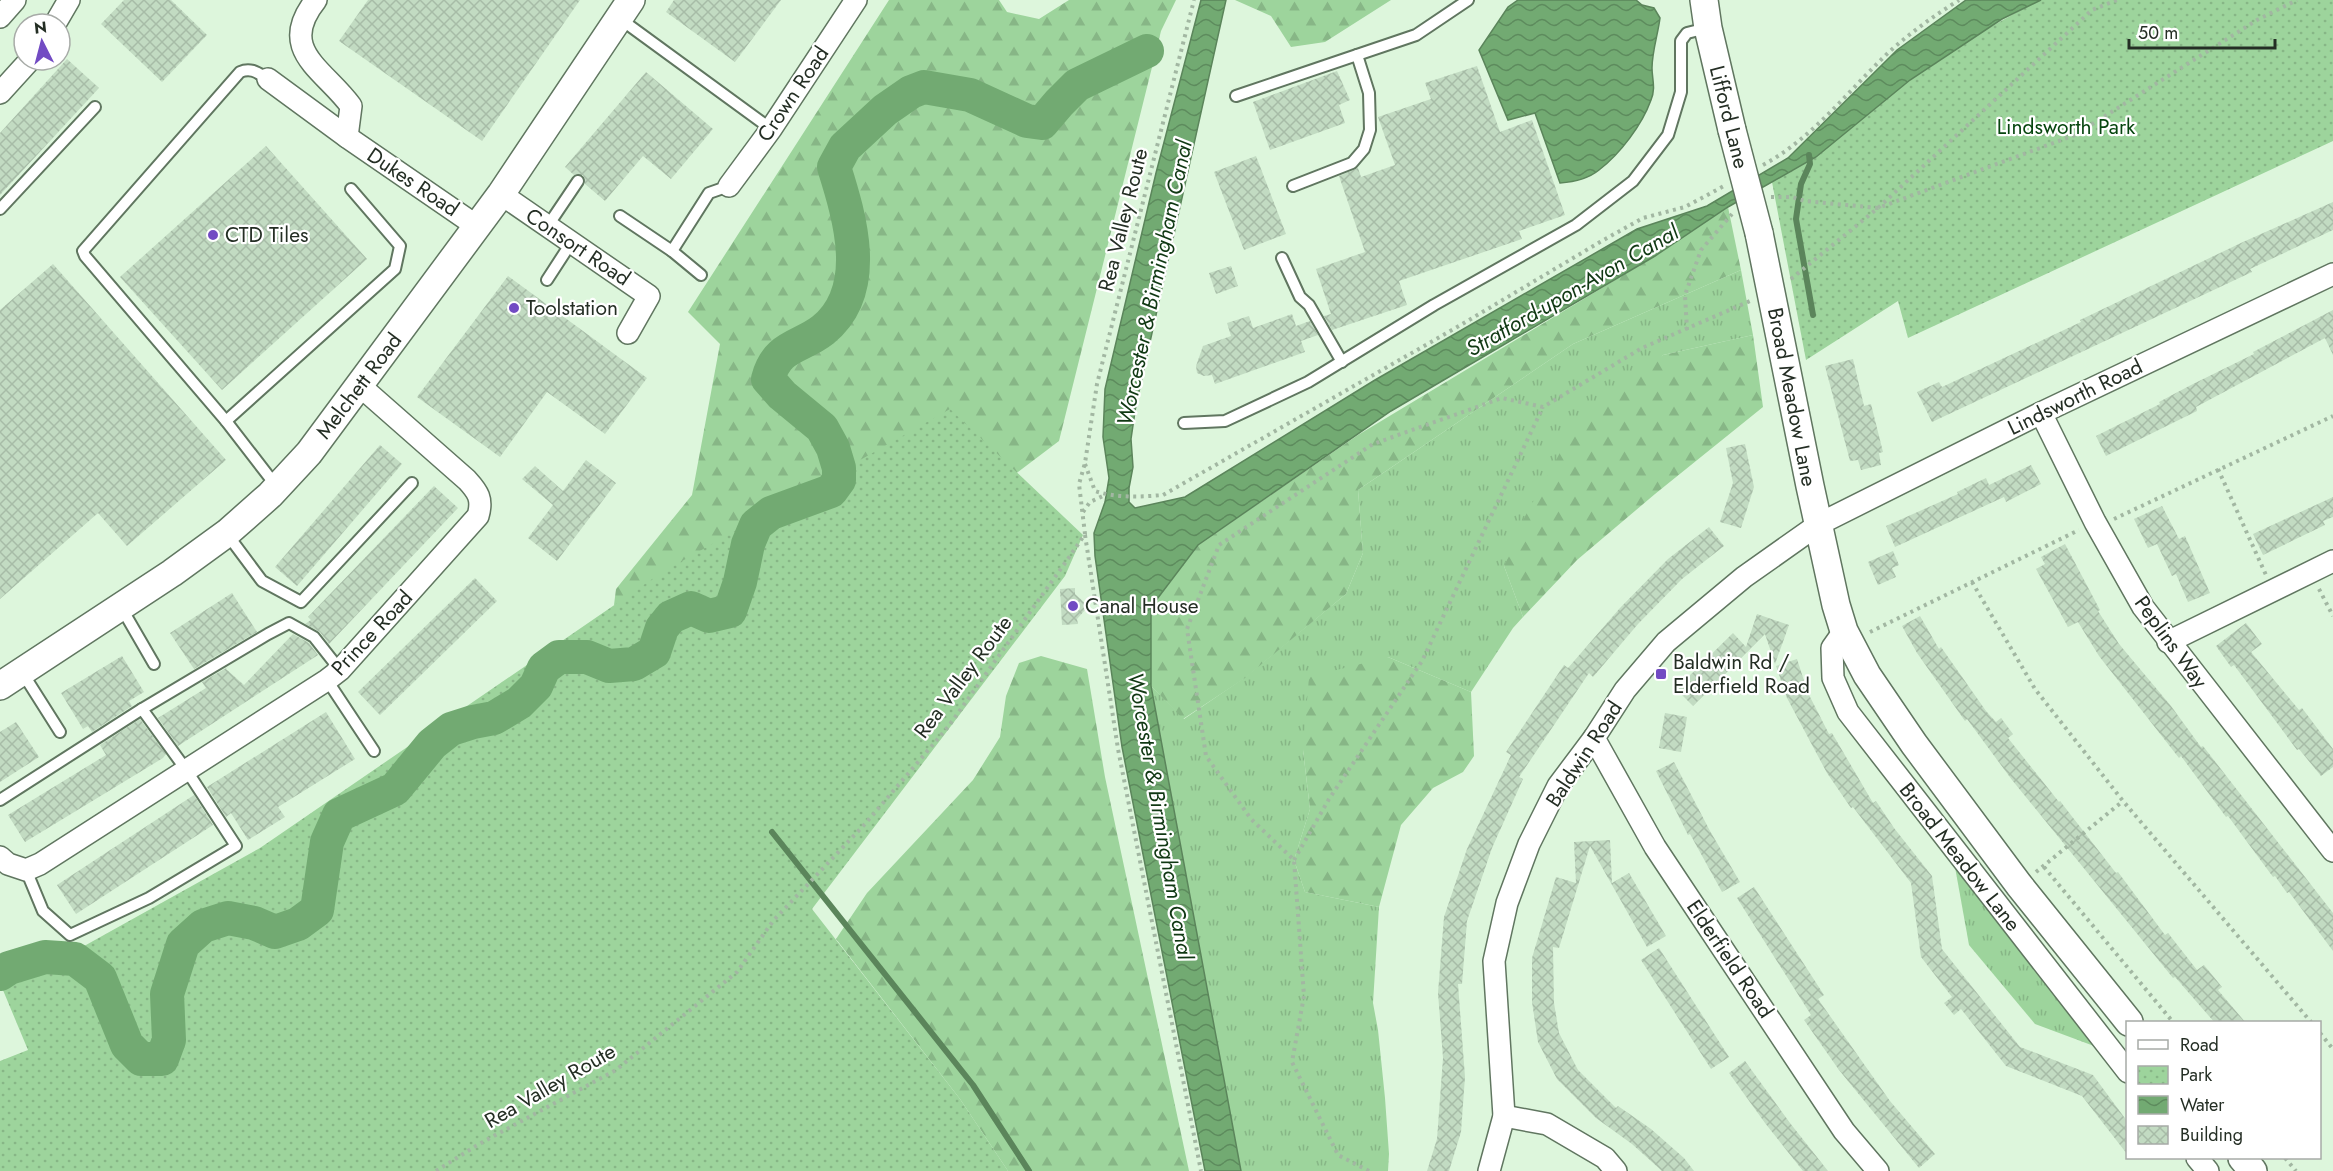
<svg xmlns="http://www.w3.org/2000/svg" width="2333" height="1171" font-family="Jost,sans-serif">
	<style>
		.grass { fill: url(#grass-tufts) }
		.forest { fill: url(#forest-firs) }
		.park { fill: url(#park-dots) }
		.water { fill: url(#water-waves); stroke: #5b855b; stroke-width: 1.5 }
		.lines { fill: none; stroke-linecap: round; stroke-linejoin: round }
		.stream { stroke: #5b855b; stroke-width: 6 }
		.river { stroke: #72aa72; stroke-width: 34 }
		.building { fill: url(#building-cross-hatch) }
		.service-casing { stroke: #607660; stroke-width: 14 }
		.minor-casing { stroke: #607660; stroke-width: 24 }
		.tertiary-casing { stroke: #607660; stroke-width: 30 }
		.path { stroke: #a2b7a2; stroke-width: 4; stroke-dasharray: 3 4.5; stroke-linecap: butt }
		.service { stroke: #fff; stroke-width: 10 }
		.minor { stroke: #fff; stroke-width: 21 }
		.tertiary { stroke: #fff; stroke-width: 27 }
		.tertiary-bridge-casing { stroke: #607660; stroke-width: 30; stroke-linecap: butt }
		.tertiary-bridge { stroke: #fff; stroke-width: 27 }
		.poi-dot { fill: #724bc3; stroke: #fff; stroke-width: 2 }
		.labels { text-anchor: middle; stroke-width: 4.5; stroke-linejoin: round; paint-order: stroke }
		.street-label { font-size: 21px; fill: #242e24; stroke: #fff }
		.park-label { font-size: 21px; fill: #07460f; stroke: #fff }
		.poi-label { font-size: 21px; fill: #242e24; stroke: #fff; text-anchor: start }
		.water-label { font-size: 22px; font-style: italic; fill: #103813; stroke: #fff }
	</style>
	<defs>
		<pattern id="grass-tufts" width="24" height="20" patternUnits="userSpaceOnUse" patternTransform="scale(1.5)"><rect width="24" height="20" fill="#9dd49c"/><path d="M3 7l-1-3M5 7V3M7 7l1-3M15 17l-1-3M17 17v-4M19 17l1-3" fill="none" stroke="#87b686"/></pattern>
		<pattern id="forest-firs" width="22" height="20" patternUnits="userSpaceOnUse" patternTransform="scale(1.5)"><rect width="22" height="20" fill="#9dd49c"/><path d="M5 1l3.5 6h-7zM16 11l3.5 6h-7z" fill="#87b686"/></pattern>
		<pattern id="park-dots" width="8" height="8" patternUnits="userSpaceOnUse" patternTransform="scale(1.5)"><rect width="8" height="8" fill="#9dd49c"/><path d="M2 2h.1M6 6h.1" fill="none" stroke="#87b686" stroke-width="1.8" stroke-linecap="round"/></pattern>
		<pattern id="water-waves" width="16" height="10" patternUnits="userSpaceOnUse" patternTransform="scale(1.5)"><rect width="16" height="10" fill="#72aa72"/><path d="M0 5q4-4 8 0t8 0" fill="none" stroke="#5d8b5d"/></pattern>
		<pattern id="building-cross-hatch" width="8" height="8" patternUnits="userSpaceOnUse" patternTransform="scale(1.5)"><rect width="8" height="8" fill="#c2dbc2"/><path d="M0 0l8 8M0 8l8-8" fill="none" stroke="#a7bca7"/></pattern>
	</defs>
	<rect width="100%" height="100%" fill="#ddf6dc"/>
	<g class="grass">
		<polygon points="1741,270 1753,335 1663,355 1504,566 1523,617 1513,628 1471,692 1388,657 1303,750 1310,809 1294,860 1305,892 1379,907 1373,1003 1378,1030 1385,1098 1389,1154 1388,1171 1241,1171 1151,686 1184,719 1244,678 1346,594 1363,553 1358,490 1573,344"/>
		<polygon points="1955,867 2094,1046 2035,1024 1969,945"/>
	</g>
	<g class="forest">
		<polygon points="889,0 999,0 1007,12 1039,19 1069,0 1176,0 1161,31 1059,441 895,565 614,605 616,589 692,495 720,344 688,312"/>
		<polygon points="1235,0 1391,0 1325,42 1291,47 1271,16"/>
		<polygon points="1728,207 1741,270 1573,344 1358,490 1363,553 1346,594 1245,678 1183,719 1151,686 1151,607 1198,545 1358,435 1655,256"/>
		<polygon points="1753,335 1763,407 1655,494 1577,560 1523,617 1504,566 1522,522 1579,418 1663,355"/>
		<polygon points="1041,656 1087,669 1105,777 1189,1171 1008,1171 960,1099 836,939 867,893 973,780 1000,737 1006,696 1019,663"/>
		<polygon points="1388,657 1471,692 1474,756 1463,772 1433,788 1401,825 1379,907 1305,892 1294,860 1310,809 1303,750 1309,677"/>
	</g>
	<g class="park">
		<path d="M2041,0H2333V141L1908,338L1898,301L1806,360L1772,182C1858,118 1944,47 2041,0Z"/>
		<polygon points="950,409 1083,535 1065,576 812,909 960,1099 1008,1171 0,1171 0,1061 28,1050 0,983 0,974 77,950 260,848 661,573"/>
	</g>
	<g class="water">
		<polygon points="1201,0 1226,0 1136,405 1131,439 1133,467 1129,488 1129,502 1135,508 1185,497 1375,380 1637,229 1707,206 1788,158 1897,50 1966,0 2041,0 2002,19 1910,80 1816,157 1728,207 1655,256 1391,411 1198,545 1151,607 1151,686 1241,1171 1205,1171 1122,747 1095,556 1094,533 1105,502 1109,478 1103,437 1105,389 1156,173"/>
		<path d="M1518,0H1636L1642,5L1654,8L1660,18C1658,34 1652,52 1652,68C1652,79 1656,88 1651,100C1642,125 1620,154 1599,170C1588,179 1574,182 1560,183L1535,113L1508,120L1479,50L1508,7Z"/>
	</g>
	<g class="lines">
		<g class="stream">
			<polyline points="1809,155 1810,164 1801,184 1796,219 1813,315"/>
			<polyline points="772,832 973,1085 1029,1171"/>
		</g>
		<path class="river" d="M0,974L9,968L45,957L75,959L100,978L127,1045L141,1059H162L169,1040L167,994L183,944L203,926L228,918L254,923L275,932L298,924L317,910L327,842L339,815L395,789L432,744L451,729L473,722L494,718L519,703L536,686L544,668L559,657H587L609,666L634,664L654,652L662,628L671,617L691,608L709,616L730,611L740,582L748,544L756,525L771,513L831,491L839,480V468L833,448L822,428L782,395L768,379C777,345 800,348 823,330C872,290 850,218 834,167L845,147L885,110L911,92L924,87L970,95L1027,121L1042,123L1059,103L1077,85L1147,51"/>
	</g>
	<g class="building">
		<polygon points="124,0 171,0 207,35 162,82 101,24"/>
		<polygon points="368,0 580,0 482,141 339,41"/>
		<polygon points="674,0 781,0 735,62 666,12"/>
		<polygon points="67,59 99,88 0,195 0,133"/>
		<polygon points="1477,66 1500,132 1532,120 1565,215 1519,231 1522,239 1399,281 1407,305 1332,330 1324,316 1331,314 1316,269 1365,252 1339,176 1358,168 1361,177 1395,165 1378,117 1431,99 1425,83"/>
		<polygon points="1337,71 1350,100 1339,105 1345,123 1270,150 1253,102"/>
		<polygon points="646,72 713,129 671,179 643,156 605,201 585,184 583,175 574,175 565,167"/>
		<polygon points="266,146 367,259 222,390 120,277"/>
		<polygon points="1256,156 1286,234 1244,250 1214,172"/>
		<polygon points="2333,202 2333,230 2250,269 2252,272 1932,422 1917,392 1939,382 1942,387 2081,322 2080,320 2243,242"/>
		<polygon points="53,264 226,460 127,546 98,513 0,599 0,310"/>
		<polygon points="1231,266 1238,286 1216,294 1209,273"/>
		<polygon points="508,276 647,378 605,434 547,392 500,457 417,397"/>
		<polygon points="2333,310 2333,355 2325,338 2196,407 2197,411 2106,456 2096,436 2160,404 2159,402 2191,385 2254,354 2253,352"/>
		<polygon points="1292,314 1296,326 1310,321 1318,335 1301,341 1305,352 1215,384 1212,375 1204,376 1197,373 1196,366 1203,346 1231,336 1227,323 1249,316 1253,328"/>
		<polygon points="1853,359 1864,406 1871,404 1883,452 1879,453 1881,465 1861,470 1858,460 1850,461 1825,366"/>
		<polygon points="1745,444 1754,487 1741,528 1720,522 1733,483 1726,448"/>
		<polygon points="380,445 402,464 297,586 275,567"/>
		<polygon points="586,460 616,483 557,561 528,538 553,505 522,479 535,466 563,491"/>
		<polygon points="2031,465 2041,484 2006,502 2004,497 1895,547 1886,526 1958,494 1957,492 1986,478 1989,485"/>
		<polygon points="434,486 458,508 329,644 320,632 305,624 311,620 308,617"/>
		<polygon points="2333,497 2333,517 2323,521 2325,525 2263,555 2253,534"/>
		<polygon points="2162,506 2179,539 2185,536 2210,593 2188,602 2176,574 2172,576 2157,544 2148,548 2134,519"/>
		<polygon points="1709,527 1724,546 1682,579 1638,624 1593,677 1589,673 1519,777 1523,779 1492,848 1467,921 1462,984 1458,984 1465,1077 1461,1132 1449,1171 1427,1171 1437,1139 1443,1058 1438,993 1444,917 1467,849 1511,755 1506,752 1564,665 1568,668 1620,608 1668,559"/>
		<polygon points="2065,544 2100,610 2098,611 2119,644 2171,706 2201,747 2203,746 2333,913 2333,951 2289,892 2287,893 2275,876 2273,877 2228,816 2226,817 2181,756 2179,758 2099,656 2078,622 2068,627 2036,569 2045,564 2041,557"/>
		<polygon points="1893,551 1899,565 1892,568 1896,577 1878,585 1868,562"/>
		<polygon points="475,578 497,601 380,715 358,692"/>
		<polygon points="1075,588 1075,594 1085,603 1085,610 1077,619 1078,624 1062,625 1060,589"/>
		<polygon points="232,593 257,632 194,669 170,633"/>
		<polygon points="1757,614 1789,625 1775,664 1765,634 1693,706 1676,689 1733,633 1746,647"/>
		<polygon points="1920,616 1939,649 1941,647 1986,711 1996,722 2001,718 2013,734 2008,738 2059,802 2060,801 2116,873 2118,872 2165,935 2168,933 2197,970 2204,965 2222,987 2218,990 2246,1023 2215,1023 2175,977 2173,978 2012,780 1967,719 1965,721 1917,653 1902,626"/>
		<polygon points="2246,623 2262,644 2251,652 2299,710 2302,708 2333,749 2333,767 2321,776 2299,749 2297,750 2234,665 2231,667 2216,646"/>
		<polygon points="293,634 309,643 318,655 178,746 158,718 206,688 202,682 228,667 226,669 244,685"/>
		<polygon points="122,656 144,692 129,701 132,706 92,732 88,726 83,729 61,693"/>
		<polygon points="1797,659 1808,693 1829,734 1832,733 1873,803 1876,801 1894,828 1932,876 1942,949 2020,1047 2093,1075 2127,1121 2127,1154 2082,1096 2006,1066 1961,1009 1954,1015 1944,1003 1952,997 1921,957 1911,883 1853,807 1851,808 1827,773 1787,698 1776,666"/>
		<polygon points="326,712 355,759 278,807 285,817 248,840 231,813 226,817 207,787"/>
		<polygon points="1665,713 1687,717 1681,752 1659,748"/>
		<polygon points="140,719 166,754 163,758 25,842 8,815 106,755 100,745"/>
		<polygon points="16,722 39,757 0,782 0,732"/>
		<polygon points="1674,762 1710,831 1740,882 1722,892 1690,834 1688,835 1656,771"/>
		<polygon points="194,795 213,825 76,914 57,885"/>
		<polygon points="1610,840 1612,883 1629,873 1666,936 1647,947 1590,846 1559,948 1553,947 1554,1003 1559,1033 1578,1070 1616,1108 1618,1106 1651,1129 1684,1158 1694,1171 1662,1171 1632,1144 1596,1118 1557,1079 1538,1042 1532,1002 1532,958 1556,877 1576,883 1574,842"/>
		<polygon points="1754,887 1824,995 1818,999 1890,1101 1935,1154 1919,1168 1839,1070 1804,1020 1811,1015 1737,898"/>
		<polygon points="1659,948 1729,1057 1711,1069 1641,960"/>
		<polygon points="1745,1061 1790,1123 1828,1171 1803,1171 1765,1123 1729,1073"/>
	</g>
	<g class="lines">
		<g class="service-casing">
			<g id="service">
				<polyline points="619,18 771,129"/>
				<polyline points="1236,96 1416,35 1468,0"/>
				<polyline points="1293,186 1352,163 1364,149 1370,130 1369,93 1357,55"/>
				<polyline points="0,209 95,107"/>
				<polyline points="620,216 672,251 709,193 729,186"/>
				<polyline points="547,227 578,181"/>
				<polyline points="672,251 701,275"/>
				<polyline points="1282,258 1300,297 1309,305 1342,362"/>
				<polyline points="547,280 571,243"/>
				<path d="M226,421L85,256L83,251L240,72C251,67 258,73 268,79"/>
				<polyline points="1184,423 1225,421 1308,382 1434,305 1576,225 1633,181 1668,135 1681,92 1681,41 1687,33 1707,28"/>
				<polyline points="277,487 226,421 395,269 400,246 351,189"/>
				<polyline points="227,534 262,581 301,602 412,483"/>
				<polyline points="121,607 154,664"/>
				<polyline points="22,672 60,732"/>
				<polyline points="327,680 374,751"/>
				<polyline points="0,800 142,709 268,634 289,623 314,637 340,670"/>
				<polyline points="26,870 43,911 70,935 149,898 236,846 187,771 142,709"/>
			</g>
		</g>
		<g class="minor-casing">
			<g id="minor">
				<path d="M316,0C276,50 324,69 351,106L347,137"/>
				<polyline points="0,17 15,0"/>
				<polyline points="55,24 69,0"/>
				<polyline points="268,79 347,137 478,227"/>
				<polyline points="0,93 30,60"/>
				<polyline points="729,186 771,129 856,0"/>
				<polyline points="501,194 649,296 628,333"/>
				<polyline points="2041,413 2095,522 2143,607 2333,851"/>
				<polyline points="1844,631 1832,648 1833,678 1848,712 2128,1072"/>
				<polyline points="2168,642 2333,561"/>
				<polyline points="1594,738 1655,847 1844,1131 1878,1171"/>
				<path d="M0,857L8,864L26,870L40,864L327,680L340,670L478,516C483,499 478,492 467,480L359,385"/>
				<polyline points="1504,1116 1547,1124 1605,1158 1616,1171"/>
				<polyline points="2197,1158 2208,1171"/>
				<polyline points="1489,1171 1504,1116 1494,961 1507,903 1529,844 1558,786 1594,738 1625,690 1666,642 1744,577 1819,524 2041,413 2333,274"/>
			</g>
		</g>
		<g class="tertiary-casing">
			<g id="tertiary">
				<polyline points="1704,0 1708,28 1732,130"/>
				<polyline points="1759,233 1810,486 1836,605 1844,631 1867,675 1914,744 2019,885 2129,1022"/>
				<polyline points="0,686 172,573 227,533 270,495 309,453 501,194 631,0"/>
				<polyline points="2242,1158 2253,1171"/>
			</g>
		</g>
		<g class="path">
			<path d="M1763,165C1813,138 1849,90 1889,52C1911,32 1934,16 1959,0"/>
			<polyline points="1771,197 1792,197 1805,201 1878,208 2075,135 2257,20 2297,0"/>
			<polyline points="1791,279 1878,208 2092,10 2117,0"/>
			<polyline points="1687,330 1685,295 1701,250 1732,214"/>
			<path d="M1085,464L1095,491C1116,498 1141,497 1163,495L1459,326L1600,242L1643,218L1685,207L1724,186"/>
			<polyline points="2218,469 2266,575"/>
			<polyline points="1083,512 1090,502 1105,495"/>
			<polyline points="2114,519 2333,416"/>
			<polyline points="1085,535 1118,749 1201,1171"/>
			<polyline points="1972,582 2035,689 2123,801 2311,1022"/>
			<polyline points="2319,589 2333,616"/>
			<polyline points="1870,632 2079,530"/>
			<polyline points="1294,860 1329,799 1422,661 1543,407"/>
			<polyline points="2044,867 2173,1022"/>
			<polyline points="2036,872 2123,801"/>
			<polyline points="2320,1033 2333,1049"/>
			<polyline points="2285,1158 2296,1171"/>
			<polyline points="436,1171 479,1144 616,1070 737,972 773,921 865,824 948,727 1070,556 1085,534 1079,484 1085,463 1097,384 1194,0"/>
			<polyline points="1369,1171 1338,1155 1292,1062 1304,996 1294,860 1251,819 1206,756 1187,629 1219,545 1373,444 1502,398 1543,407 1642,348 1750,301"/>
		</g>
		<use href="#service" class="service"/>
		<use href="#minor" class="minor"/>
		<use href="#tertiary" class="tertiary"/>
		<g class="tertiary-bridge-casing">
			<polyline id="tertiary-bridge" points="1732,130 1759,233"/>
		</g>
		<use href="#tertiary-bridge" class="tertiary-bridge"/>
	</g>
	<g class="poi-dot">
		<circle cx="213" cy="235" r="6"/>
		<circle cx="514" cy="308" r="6"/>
		<circle cx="1073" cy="606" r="6"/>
		<rect x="1655" y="668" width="12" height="12" rx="3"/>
	</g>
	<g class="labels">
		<g class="street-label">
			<text transform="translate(793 94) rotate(-56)" y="7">Crown Road</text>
			<text transform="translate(1729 117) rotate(76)" y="7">Lifford Lane</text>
			<text transform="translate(413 182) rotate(34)" y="7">Dukes Road</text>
			<text transform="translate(1123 220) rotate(-76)" y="7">Rea Valley Route</text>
			<text transform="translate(578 247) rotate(34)" y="7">Consort Road</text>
			<text transform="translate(359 386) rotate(-53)" y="7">Melchett Road</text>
			<text transform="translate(1792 397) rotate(79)" y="7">Broad Meadow Lane</text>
			<text transform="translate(2075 397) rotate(-26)" y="7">Lindsworth Road</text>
			<text transform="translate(372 633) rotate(-47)" y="7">Prince Road</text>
			<text transform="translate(2171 642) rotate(54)" y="7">Peplins Way</text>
			<text transform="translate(963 677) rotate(-53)" y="7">Rea Valley Route</text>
			<text transform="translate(1584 754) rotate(-57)" y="7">Baldwin Road</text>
			<text transform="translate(1960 857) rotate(52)" y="7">Broad Meadow Lane</text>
			<text transform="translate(1730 959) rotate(56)" y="7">Elderfield Road</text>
			<text transform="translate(550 1086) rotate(-30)" y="7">Rea Valley Route</text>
		</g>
		<g class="park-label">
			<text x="2066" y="134">Lindsworth Park</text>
		</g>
		<g class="poi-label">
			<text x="225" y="242">CTD Tiles</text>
			<text x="526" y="315">Toolstation</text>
			<text x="1085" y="613">Canal House</text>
			<text x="1673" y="669">Baldwin Rd /<tspan x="1673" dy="24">Elderfield Road</tspan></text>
		</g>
		<g class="water-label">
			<text transform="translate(1154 283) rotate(-78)" y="8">Worcester &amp; Birmingham Canal</text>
			<text transform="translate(1572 290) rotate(-30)" y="8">Stratford-upon-Avon Canal</text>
			<text transform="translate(1161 816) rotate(80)" y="8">Worcester &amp; Birmingham Canal</text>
		</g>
	</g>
	<rect x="2126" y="1021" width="195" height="138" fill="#ffffff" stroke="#a7aba7" stroke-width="1.5"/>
	<rect x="2138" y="1040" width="30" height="9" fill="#ffffff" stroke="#a7aba7" stroke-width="1.5"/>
	<text x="2180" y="1051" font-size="18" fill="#242e24">Road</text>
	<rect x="2138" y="1066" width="30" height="18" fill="url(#park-dots)" stroke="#a7aba7" stroke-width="1.5"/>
	<text x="2180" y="1081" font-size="18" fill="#242e24">Park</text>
	<rect x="2138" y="1096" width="30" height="18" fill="url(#water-waves)" stroke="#a7aba7" stroke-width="1.5"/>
	<text x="2180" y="1111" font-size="18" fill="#242e24">Water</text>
	<rect x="2138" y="1126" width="30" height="18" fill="url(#building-cross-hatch)" stroke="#a7aba7" stroke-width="1.5"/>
	<text x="2180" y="1141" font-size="18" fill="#242e24">Building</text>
	<g transform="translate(42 42) rotate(354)"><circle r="28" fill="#ffffff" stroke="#a7aba7" stroke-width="1.5"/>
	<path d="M0-4.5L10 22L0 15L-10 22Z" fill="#724bc3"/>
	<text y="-9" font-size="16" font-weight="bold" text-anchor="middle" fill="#242e24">N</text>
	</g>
	<path d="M2129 39v9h146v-9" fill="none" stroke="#242e24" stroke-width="3"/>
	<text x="2138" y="39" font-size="18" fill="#242e24" stroke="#ffffff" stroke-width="4.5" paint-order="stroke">50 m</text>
</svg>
